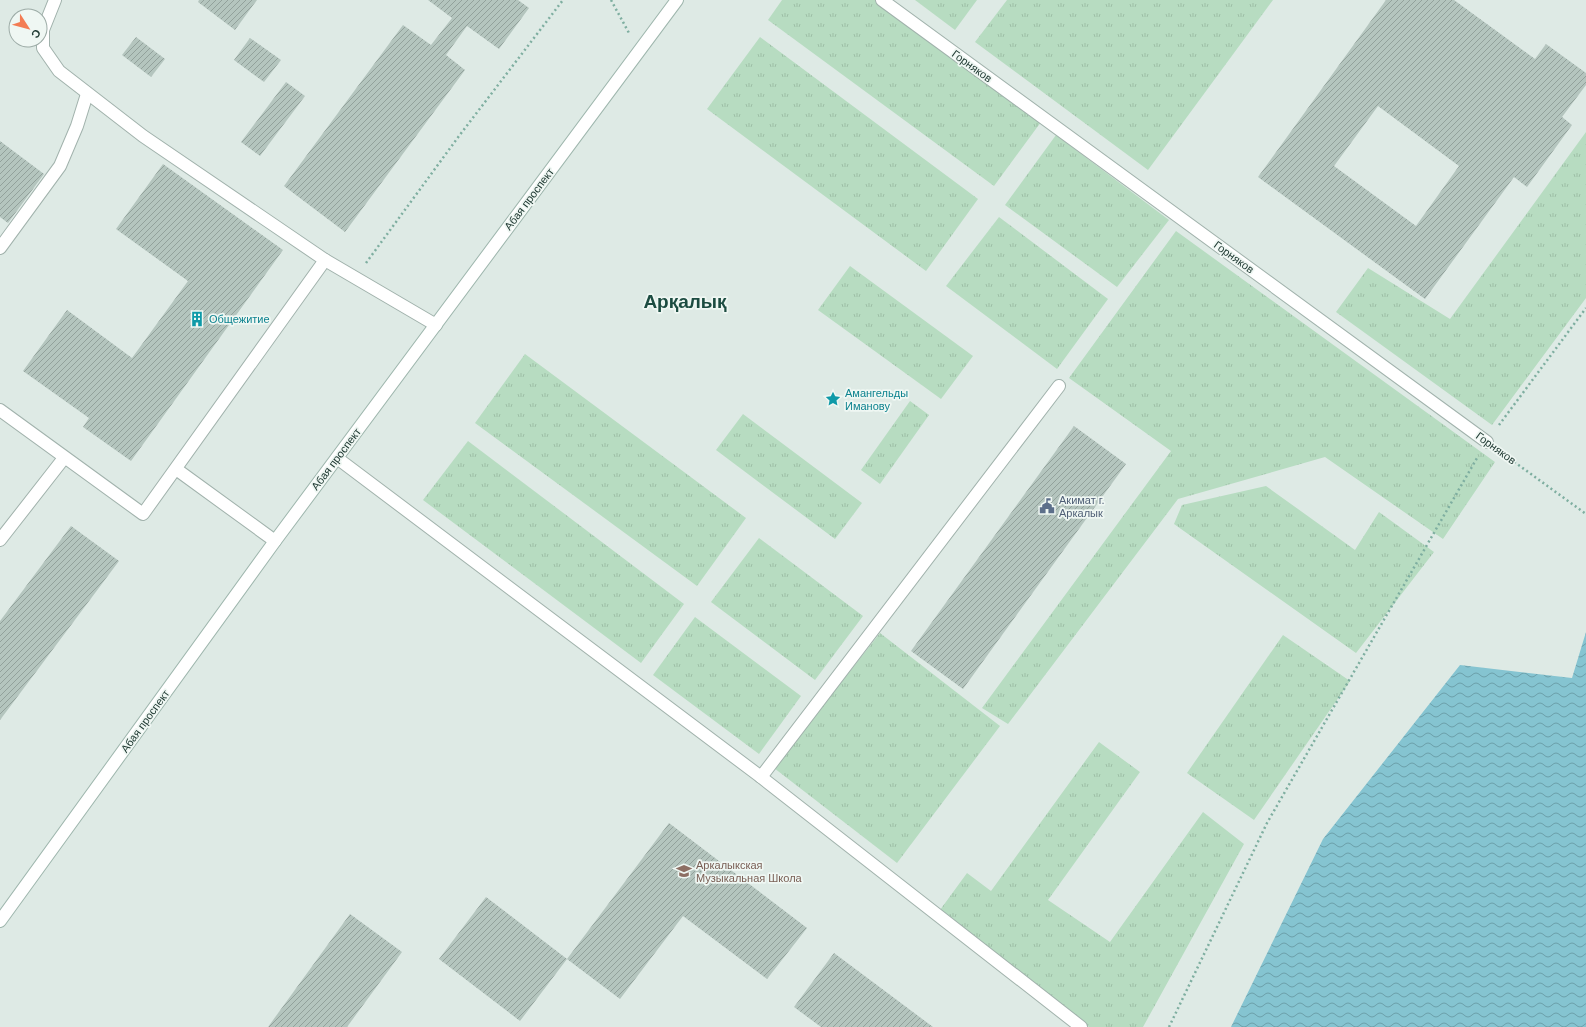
<svg xmlns="http://www.w3.org/2000/svg" width="1586" height="1027" font-family="Arial,sans-serif">
	<style>
		.grass { fill: url(#grass-tufts) }
		.water { fill: url(#water-waves) }
		.building { fill: url(#building-hatch); fill-rule: evenodd }
		.lines { fill: none; stroke-linecap: round; stroke-linejoin: round }
		.lane-casing { stroke: #a1b2ac; stroke-width: 14 }
		.street-casing { stroke: #a1b2ac; stroke-width: 14 }
		.secondary-casing { stroke: #9eb6ad; stroke-width: 14 }
		.path { stroke: #7eaea0; stroke-width: 2.5; stroke-dasharray: 2 3; stroke-linecap: butt }
		.lane { stroke: #fff; stroke-width: 12 }
		.street { stroke: #fff; stroke-width: 12 }
		.secondary { stroke: #fff; stroke-width: 12 }
		.labels { text-anchor: middle; stroke-width: 3.5; stroke-linejoin: round; paint-order: stroke }
		.street-label { font-size: 11px; fill: #203a33; stroke: #eff7f3 }
		.culture-label { font-size: 11px; fill: #0d838f; stroke: #eff7f3; text-anchor: start }
		.service-label { font-size: 11px; fill: #4e5e75; stroke: #eff7f3; text-anchor: start }
		.education-label { font-size: 11px; fill: #785e54; stroke: #eff7f3; text-anchor: start }
		.town-label { font-size: 19px; font-weight: bold; fill: #1c4c41; stroke: #eff7f3 }
	</style>
	<defs>
		<pattern id="grass-tufts" width="24" height="20" patternUnits="userSpaceOnUse"><rect width="24" height="20" fill="#b7dcc1"/><path d="M3 7l-1-3M5 7V3M7 7l1-3M15 17l-1-3M17 17v-4M19 17l1-3" fill="none" stroke="#9dbea6"/></pattern>
		<pattern id="water-waves" width="16" height="10" patternUnits="userSpaceOnUse"><rect width="16" height="10" fill="#85c4d1"/><path d="M0 5q4-4 8 0t8 0" fill="none" stroke="#6ca0aa"/></pattern>
		<pattern id="building-hatch" width="6" height="6" patternUnits="userSpaceOnUse"><rect width="6" height="6" fill="#b4c5be"/><path d="M-1 1l2-2M0 6l6-6M5 7l2-2" fill="none" stroke="#92a19b"/></pattern>
	</defs>
	<rect width="100%" height="100%" fill="#deeae5"/>
	<g class="grass">
		<polygon points="782,0 876,0 1041,122 994,186 768,20"/>
		<polygon points="915,0 977,0 955,30"/>
		<polygon points="1007,0 1273,0 1148,170 975,42"/>
		<polygon points="760,37 978,199 926,271 707,109"/>
		<polygon points="1586,132 1586,298 1492,425 1336,312 1368,268 1450,319"/>
		<polygon points="1056,135 1169,220 1117,287 1005,205"/>
		<polygon points="999,217 1108,299 1057,369 946,286"/>
		<polygon points="1176,231 1495,462 1443,539 1325,457 1178,499 1008,724 982,708 1171,451 1069,378"/>
		<polygon points="850,266 973,356 941,399 818,310"/>
		<polygon points="525,354 746,518 697,586 475,423"/>
		<polygon points="910,401 929,415 880,484 861,470"/>
		<polygon points="743,414 862,503 835,539 716,450"/>
		<polygon points="468,441 684,604 641,663 423,500"/>
		<polygon points="1266,486 1355,550 1379,512 1434,552 1356,653 1174,524 1182,505"/>
		<polygon points="759,538 863,616 815,680 711,602"/>
		<polygon points="695,617 801,696 759,754 653,675"/>
		<polygon points="880,633 1000,726 897,863 774,768"/>
		<polygon points="1283,635 1350,681 1254,820 1187,773"/>
		<polygon points="1099,742 1140,772 1048,900 1110,942 1203,812 1244,844 1143,1027 1089,1027 940,910 967,873 991,891"/>
	</g>
	<polygon class="water" points="1586,632 1586,1027 1231,1027 1323,839 1460,665 1572,678"/>
	<g class="building">
		<polygon points="199,0 257,0 235,30 198,2"/>
		<polygon points="428,0 518,0 529,8 499,49 467,26 446,55 465,70 345,232 284,186 403,25 431,45 452,18"/>
		<path d="M1386,0H1454L1535,59L1546,44L1586,73V85L1562,117L1572,125L1527,187L1514,177L1425,299L1258,177ZM1378,106L1459,166L1416,226L1334,166Z"/>
		<polygon points="136,37 165,59 151,77 122,55"/>
		<polygon points="250,38 281,60 264,82 234,60"/>
		<polygon points="286,82 305,96 260,156 241,142"/>
		<polygon points="0,141 44,174 8,223 0,217"/>
		<polygon points="163,164 283,250 131,461 83,427 89,418 23,371 67,310 132,358 188,281 116,229"/>
		<polygon points="1074,426 1126,464 963,689 911,651"/>
		<polygon points="71,526 119,561 0,720 0,621"/>
		<polygon points="669,823 807,928 767,979 683,916 620,999 567,959 520,1021 439,959 486,897 567,959"/>
		<polygon points="350,914 402,952 347,1027 268,1027"/>
		<polygon points="834,953 933,1027 821,1027 794,1007"/>
	</g>
	<g class="lines">
		<g class="lane-casing">
			<g id="lane">
				<polyline points="55,0 43,30 43,48 59,71 143,136 325,260 436,325"/>
				<polyline points="0,248 60,166 77,126 87,94"/>
				<polyline points="0,410 143,514 325,260"/>
				<polyline points="176,469 275,541"/>
				<polyline points="0,540 64,458"/>
				<polyline points="761,777 1059,386"/>
			</g>
		</g>
		<g class="street-casing">
			<g id="street">
				<polyline points="882,0 1487,442"/>
				<polyline points="337,458 761,777 1081,1027"/>
			</g>
		</g>
		<g class="secondary-casing">
			<polyline id="secondary" points="0,921 275,541 677,0"/>
		</g>
		<g class="path">
			<polyline points="611,0 629,33"/>
			<polyline points="366,263 459,136 563,0"/>
			<polyline points="1499,425 1586,308"/>
			<polyline points="1502,453 1586,514"/>
			<polyline points="1169,1027 1267,823 1477,458"/>
		</g>
		<use href="#lane" class="lane"/>
		<use href="#street" class="street"/>
		<use href="#secondary" class="secondary"/>
	</g>
	<defs>
		<g id="building-bare" transform="scale(1.2)"><path d="M-4-6H4V6H1V3H-1V6H-4ZM-2.5-4.3h1.7v1.8h-1.7ZM.8-4.3h1.7v1.8H.8ZM-2.5-1h1.7V.8h-1.7ZM.8-1h1.7V.8H.8Z" fill="#0f9aa8" stroke="#eff7f3" stroke-width="2.5" paint-order="stroke"/></g>
		<g id="sight-bare" transform="scale(1.2)"><path d="M0-6L1.8-2.2L6-1.7L2.9 1.2L3.7 5.4L0 3.3L-3.7 5.4L-2.9 1.2L-6-1.7L-1.8-2.2Z" fill="#0f9aa8" stroke="#eff7f3" stroke-width="2.5" paint-order="stroke"/></g>
		<g id="civic-bare" transform="scale(1.2)"><path d="M-.6-6.5H3V-4.5H.6V-3L4-1V1h2V6H-6V1h2V-1L-.6-3ZM-1.2 2.5V6h2.4V2.5Z" fill="#5c6f8a" stroke="#eff7f3" stroke-width="2.5" paint-order="stroke"/></g>
		<g id="school-bare" transform="scale(1.2)"><path d="M0-5L7-2L0 1L-7-2ZM-4 1L0 2.5L4 1V4Q0 6-4 4Z" fill="#8d6e63" stroke="#eff7f3" stroke-width="2.5" paint-order="stroke"/></g>
	</defs>
	<g fill-rule="evenodd">
		<use href="#building-bare" x="197" y="319"/>
		<use href="#sight-bare" x="833" y="399"/>
		<use href="#civic-bare" x="1047" y="506"/>
		<use href="#school-bare" x="684" y="871"/>
	</g>
	<g class="labels">
		<g class="street-label">
			<text transform="translate(972 66) rotate(36)" y="4">Горняков</text>
			<text transform="translate(529 199) rotate(-53)" y="4">Абая проспект</text>
			<text transform="translate(1234 257) rotate(36)" y="4">Горняков</text>
			<text transform="translate(1496 448) rotate(36)" y="4">Горняков</text>
			<text transform="translate(336 459) rotate(-53)" y="4">Абая проспект</text>
			<text transform="translate(145 721) rotate(-54)" y="4">Абая проспект</text>
		</g>
		<g class="culture-label">
			<text x="209" y="323">Общежитие</text>
			<text x="845" y="397">Амангельды<tspan x="845" dy="13">Иманову</tspan></text>
		</g>
		<g class="service-label">
			<text x="1059" y="504">Акимат г.<tspan x="1059" dy="13">Аркалык</tspan></text>
		</g>
		<g class="education-label">
			<text x="696" y="869">Аркалыкская<tspan x="696" dy="13">Музыкальная Школа</tspan></text>
		</g>
		<g class="town-label">
			<text x="685" y="308">Арқалық</text>
		</g>
	</g>
	<g transform="translate(28 28) rotate(126)"><circle r="19" fill="#eff7f3" stroke="#9caba6"/>
	<path d="M0-3L7 15L0 10L-7 15Z" fill="#f37c53"/>
	<text y="-6" font-size="11" font-weight="bold" text-anchor="middle" fill="#203a33">С</text>
	</g>
</svg>
